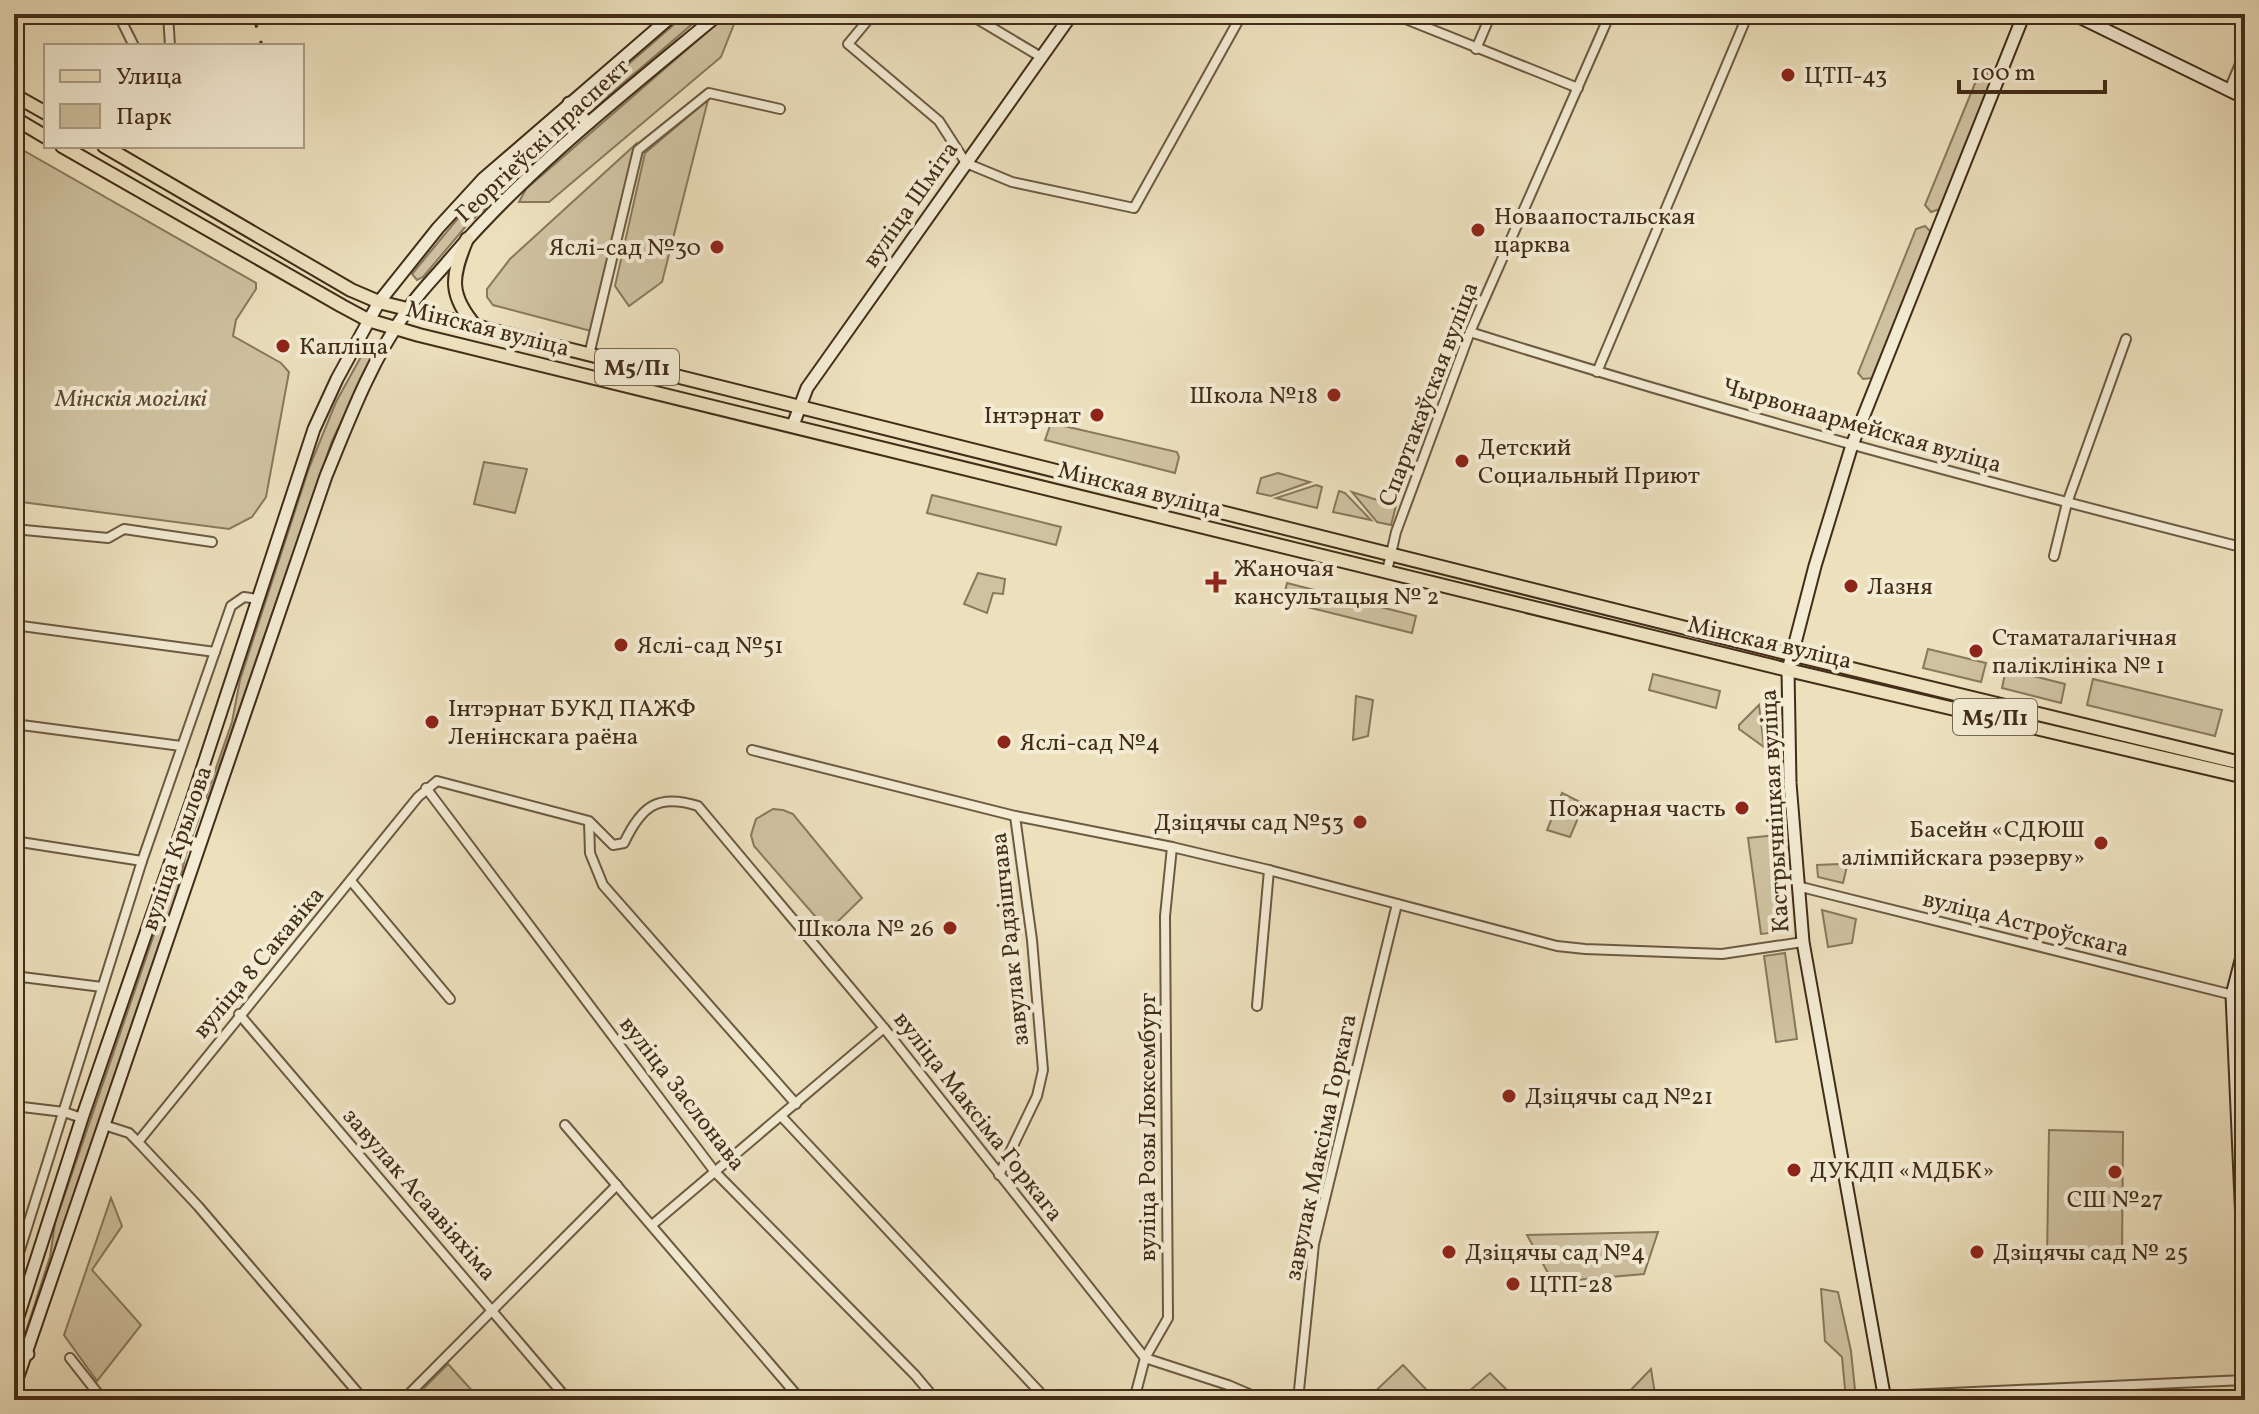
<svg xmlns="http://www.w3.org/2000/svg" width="2259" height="1414" font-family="Vollkorn,serif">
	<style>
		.green { fill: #cfc2a1; stroke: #88785c; stroke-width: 2 }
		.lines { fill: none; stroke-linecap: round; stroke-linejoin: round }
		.street-casing { stroke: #6c5a41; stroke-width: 12 }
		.secondary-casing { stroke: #422d18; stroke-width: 15 }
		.primary-casing { stroke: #422d18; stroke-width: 16 }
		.street { stroke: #f3ebd4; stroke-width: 8 }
		.secondary { stroke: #f3ebd4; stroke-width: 11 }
		.primary { stroke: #ece0bd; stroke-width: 12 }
		.rail { stroke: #422d18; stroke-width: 3; stroke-dasharray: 14 14; stroke-linecap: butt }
		.poi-dot { fill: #8f2418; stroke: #f3ebd4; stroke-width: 3 }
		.labels { text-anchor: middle; stroke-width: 8; stroke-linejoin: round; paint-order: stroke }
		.shield { fill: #f3ebd4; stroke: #776650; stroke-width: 2 }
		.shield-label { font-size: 22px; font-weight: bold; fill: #422d18 }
		.poi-label { font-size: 24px; fill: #422d18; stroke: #f3ebd4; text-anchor: start }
		.street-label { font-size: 24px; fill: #422d18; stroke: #f3ebd4 }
		.park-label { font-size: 24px; font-style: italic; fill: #5e4b33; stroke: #f3ebd4 }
	</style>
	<rect width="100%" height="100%" fill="#ece0bd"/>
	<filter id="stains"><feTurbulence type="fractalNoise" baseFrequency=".0025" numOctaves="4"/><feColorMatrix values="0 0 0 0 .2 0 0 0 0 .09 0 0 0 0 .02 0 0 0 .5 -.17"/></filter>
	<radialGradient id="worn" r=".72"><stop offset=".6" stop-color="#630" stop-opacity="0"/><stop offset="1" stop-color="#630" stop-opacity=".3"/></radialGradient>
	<g class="green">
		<polygon points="686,14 704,14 593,109 587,108 585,102"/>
		<polygon points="728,14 738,14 721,57 549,202 519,202 526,189"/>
		<polygon points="1986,72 1993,79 1940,209 1931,212 1925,205 1978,76"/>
		<polygon points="708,100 662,282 629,306 615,286 645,153"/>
		<polygon points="566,117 572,119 574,126 466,226 423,277 417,280 412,274 459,217"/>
		<polygon points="636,144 591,331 493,305 487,297 487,289 510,259"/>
		<polygon points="14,145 256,283 256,289 236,320 233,336 281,363 289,372 266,497 252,517 229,529 14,501"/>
		<polygon points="1925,226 1931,232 1872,378 1863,379 1858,373 1916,229"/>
		<polygon points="368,344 373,347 373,356 332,441 208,799 206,797 232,722 240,680 309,468 336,402"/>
		<polygon points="1051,423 1177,452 1179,457 1175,473 1045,440"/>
		<polygon points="484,462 527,469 515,513 474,504"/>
		<polygon points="1278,473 1310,482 1271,496 1257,493 1261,478"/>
		<polygon points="1316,485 1322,487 1317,508 1276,498"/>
		<polygon points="1339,491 1345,493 1371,520 1333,512"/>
		<polygon points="1352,492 1396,506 1391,525 1377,522"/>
		<polygon points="932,495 1061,527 1056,545 927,513"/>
		<polygon points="978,573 1005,579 1003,594 993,593 987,613 964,604"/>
		<polygon points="1287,583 1416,616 1412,633 1283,601"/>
		<polygon points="1928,649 1986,663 1981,682 1923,668"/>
		<polygon points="2006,669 2065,684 2061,703 2002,688"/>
		<polygon points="1653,674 1720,691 1716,708 1649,690"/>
		<polygon points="2093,679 2222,710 2215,736 2087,705"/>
		<polygon points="1356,696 1373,700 1368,736 1353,740"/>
		<polygon points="1759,705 1764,747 1739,729 1739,725"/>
		<polygon points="1562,793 1584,804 1570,837 1547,830"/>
		<polygon points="773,809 783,810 793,814 862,898 828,931 754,846 751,835 756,819"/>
		<polygon points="195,815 199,817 186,854 177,893 26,1338 24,1337 50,1257 55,1223"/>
		<polygon points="1776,835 1786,931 1761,934 1748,838"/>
		<polygon points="1839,864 1847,866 1843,883 1818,877 1817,865"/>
		<polygon points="1822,910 1856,919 1852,943 1828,947"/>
		<polygon points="1785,953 1797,1039 1776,1042 1764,956"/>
		<polygon points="2049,1130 2123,1132 2122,1259 2047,1259"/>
		<polygon points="111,1198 122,1226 92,1270 141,1325 97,1381 64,1335"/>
		<polygon points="1658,1232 1644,1274 1553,1282 1527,1235"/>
		<polygon points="1821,1289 1838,1292 1851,1351 1856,1400 1846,1400 1842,1357 1825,1341"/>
		<polygon points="448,1364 476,1395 475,1400 412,1400"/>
		<polygon points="1403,1365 1436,1400 1467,1393 1490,1373 1515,1398 1527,1400 1366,1400"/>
		<polygon points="1651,1369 1656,1400 1621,1400"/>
		<polygon points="2167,1391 2168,1400 2079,1400 2079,1396"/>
	</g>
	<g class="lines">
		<g class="street-casing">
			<g id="street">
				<polyline points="118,14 134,46"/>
				<polyline points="168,14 170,46"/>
				<polyline points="873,14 848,44 939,121 966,163 1012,182 1134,208 1242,14"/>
				<polyline points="969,14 1041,57"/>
				<polyline points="1393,14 1578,88"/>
				<polyline points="1476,49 1491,14"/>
				<polyline points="2229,90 2245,52"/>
				<path d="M1470,332C1726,413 1985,482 2245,548"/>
				<polyline points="589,355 638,150 709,93 780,109"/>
				<polyline points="1597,372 1748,14"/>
				<polyline points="14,529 108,538 124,529 212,542"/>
				<polyline points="2054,556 2067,503 2126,339"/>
				<polyline points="1387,571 1396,532 1470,332 1610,14"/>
				<polyline points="14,625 215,652"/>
				<polyline points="14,724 181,746"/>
				<polyline points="752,750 1015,816 1172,847 1269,870 1557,946 1585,949 1722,954 1803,942"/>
				<polyline points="426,788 715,1172 915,1375 936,1400"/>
				<polyline points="589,822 590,853 603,885 796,1104"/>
				<polyline points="14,841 142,861"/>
				<polyline points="351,881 450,999"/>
				<polyline points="1797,886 2245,998"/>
				<polyline points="14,976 102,987"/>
				<polyline points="1257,1006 1269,870"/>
				<polyline points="239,1014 568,1400"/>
				<polyline points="14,1106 64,1112 82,1118"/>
				<polyline points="781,1116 1047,1400"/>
				<path d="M104,1125L129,1133L138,1142L418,797L437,781L589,821L613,845L624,843C641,807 657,793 698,806L884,1028L1145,1358L1228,1385L1263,1400"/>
				<polyline points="565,1125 801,1400"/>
				<polyline points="138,1142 198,1206 364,1400"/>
				<polyline points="999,1175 1037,1096 1043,1070 1032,940 1015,816"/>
				<polyline points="652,1225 884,1028"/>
				<polyline points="14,1256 19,1253 142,861 231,606 244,597 258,599"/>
				<polyline points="70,1358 103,1400"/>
				<polyline points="1885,1396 2245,1380"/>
				<polyline points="403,1400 617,1185"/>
				<polyline points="1134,1400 1145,1358 1168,1318 1165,916 1172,847"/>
				<polyline points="1298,1400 1314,1244 1397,904"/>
			</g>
		</g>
		<g class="secondary-casing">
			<g id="secondary">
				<polyline points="2073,14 2245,98"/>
				<polyline points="569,103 588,123"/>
				<polyline points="793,425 807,388 1072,14"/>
				<polyline points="2245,945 2232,995 2245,1291"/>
				<polyline points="14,1329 82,1118 191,803 314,429 337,379 379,302 438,228 483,179 674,14"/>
				<polyline points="14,1348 28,1354"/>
				<path d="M14,1388L326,476C349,420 371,361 406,312C417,295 432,280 445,265C525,170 624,93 719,14"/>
				<polyline points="1885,1400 1803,942 1790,783 1788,670 1815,566 1852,445 2024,14"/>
			</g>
		</g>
		<g class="primary-casing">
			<g id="primary">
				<polyline points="14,95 46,113"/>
				<polyline points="14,118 46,137"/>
				<polyline points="62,146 342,306 368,320 419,335 1788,670 2245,777"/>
				<polyline points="104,146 351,290 379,302 1790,654 2245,764"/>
				<path d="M467,239C451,277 448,295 477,328"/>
			</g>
		</g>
		<use href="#street" class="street"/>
		<use href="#secondary" class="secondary"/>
		<use href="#primary" class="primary"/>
		<polyline class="rail" points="253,14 262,46"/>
	</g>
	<g class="poi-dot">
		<circle cx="1788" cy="75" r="8"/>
		<circle cx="1478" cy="230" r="8"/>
		<circle cx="717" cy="247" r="8"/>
		<circle cx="283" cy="346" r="8"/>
		<circle cx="1334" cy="395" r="8"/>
		<circle cx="1097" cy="415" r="8"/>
		<circle cx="1462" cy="461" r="8"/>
		<path d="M1212 570h8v8h8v8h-8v8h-8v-8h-8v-8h8z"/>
		<circle cx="1851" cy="586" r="8"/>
		<circle cx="621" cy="645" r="8"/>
		<circle cx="1976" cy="651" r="8"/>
		<circle cx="432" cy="722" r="8"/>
		<circle cx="1004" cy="742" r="8"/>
		<circle cx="1742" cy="808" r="8"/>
		<circle cx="1360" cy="822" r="8"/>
		<circle cx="2101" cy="843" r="8"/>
		<circle cx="950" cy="928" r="8"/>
		<circle cx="1509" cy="1096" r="8"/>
		<circle cx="1794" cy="1170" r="8"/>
		<circle cx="2115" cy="1172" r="8"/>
		<circle cx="1449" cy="1252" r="8"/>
		<circle cx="1977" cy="1252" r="8"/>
		<circle cx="1513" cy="1284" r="8"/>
	</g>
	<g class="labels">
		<g class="shield">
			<rect x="595" y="349" width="84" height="36" rx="6"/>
			<rect x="1953" y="699" width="84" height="36" rx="6"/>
		</g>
		<g class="shield-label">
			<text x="637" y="375">М5/П1</text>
			<text x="1995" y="725">М5/П1</text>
		</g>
		<g class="poi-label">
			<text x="1804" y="83">ЦТП-43</text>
			<text x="1494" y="224">Новаапостальская<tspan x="1494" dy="28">царква</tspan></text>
			<text x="701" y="255" text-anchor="end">Яслі-сад №30</text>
			<text x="299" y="354">Капліца</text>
			<text x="1318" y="403" text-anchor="end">Школа №18</text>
			<text x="1081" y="423" text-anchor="end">Інтэрнат</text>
			<text x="1478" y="455">Детский<tspan x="1478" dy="28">Социальный Приют</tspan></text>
			<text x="1234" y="576">Жаночая<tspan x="1234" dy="28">кансультацыя № 2</tspan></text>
			<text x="1867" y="594">Лазня</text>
			<text x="1992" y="645">Стаматалагічная<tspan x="1992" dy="28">паліклініка № 1</tspan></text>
			<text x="637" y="653">Яслі-сад №51</text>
			<text x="448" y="716">Інтэрнат БУКД ПАЖФ<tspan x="448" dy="28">Ленінскага раёна</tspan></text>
			<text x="1020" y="750">Яслі-сад №4</text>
			<text x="1726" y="816" text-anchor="end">Пожарная часть</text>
			<text x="1344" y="830" text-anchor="end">Дзіцячы сад №53</text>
			<text x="2085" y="837" text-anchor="end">Басейн «СДЮШ<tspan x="2085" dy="28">алімпійскага рэзерву»</tspan></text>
			<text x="934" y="936" text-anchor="end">Школа № 26</text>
			<text x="1525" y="1104">Дзіцячы сад №21</text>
			<text x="1810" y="1178">ДУКДП «МДБК»</text>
			<text x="2115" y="1207" text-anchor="middle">СШ №27</text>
			<text x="1465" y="1260">Дзіцячы сад №4</text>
			<text x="1993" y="1260">Дзіцячы сад № 25</text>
			<text x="1529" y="1292">ЦТП-28</text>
		</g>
		<g class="street-label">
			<text transform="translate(542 140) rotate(-43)" y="8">Георгіеўскі праспект</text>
			<text transform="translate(910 204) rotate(-55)" y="8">вуліца Шміта</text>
			<text transform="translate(488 328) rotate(14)" y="8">Мінская вуліца</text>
			<text transform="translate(1428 394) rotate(-69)" y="8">Спартакаўская вуліца</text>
			<text transform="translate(1862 425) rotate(16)" y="8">Чырвонаармейская вуліца</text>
			<text transform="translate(1140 489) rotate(14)" y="8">Мінская вуліца</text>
			<text transform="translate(1770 642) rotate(13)" y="8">Мінская вуліца</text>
			<text transform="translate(1774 811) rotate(-93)" y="8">Кастрычніцкая вуліца</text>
			<text transform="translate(176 848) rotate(-71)" y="8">вуліца Крылова</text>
			<text transform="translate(2026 923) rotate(14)" y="8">вуліца Астроўскага</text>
			<text transform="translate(1009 939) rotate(-96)" y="8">завулак Радзішчава</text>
			<text transform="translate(258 962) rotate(-50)" y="8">вуліца 8 Сакавіка</text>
			<text transform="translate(683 1093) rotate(52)" y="8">вуліца Заслонава</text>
			<text transform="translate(979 1116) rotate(52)" y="8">вуліца Максіма Горкага</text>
			<text transform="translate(1147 1127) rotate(-90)" y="8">вуліца Розы Люксембург</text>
			<text transform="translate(1320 1147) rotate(-78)" y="8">завулак Максіма Горкага</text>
			<text transform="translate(420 1194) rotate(49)" y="8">завулак Асаавіяхіма</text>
		</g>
		<g class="park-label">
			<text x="131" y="406">Мінскія могілкі</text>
		</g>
	</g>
	<rect width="2259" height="1414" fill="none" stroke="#ece0bd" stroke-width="48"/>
	<rect x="16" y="16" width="2227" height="1382" fill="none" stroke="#422d18" stroke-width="4"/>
	<rect x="24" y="24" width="2211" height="1366" fill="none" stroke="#422d18" stroke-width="2"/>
	<rect x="44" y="44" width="260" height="104" fill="#f3ebd4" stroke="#ac9f89" stroke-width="2"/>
	<rect x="60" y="70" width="40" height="12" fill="#ece0bd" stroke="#ac9f89" stroke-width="2"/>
	<text x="116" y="84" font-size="24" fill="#422d18">Улица</text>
	<rect x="60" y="104" width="40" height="24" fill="#cfc2a1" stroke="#ac9f89" stroke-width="2"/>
	<text x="116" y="124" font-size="24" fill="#422d18">Парк</text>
	<path d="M1959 80v12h146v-12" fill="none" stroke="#422d18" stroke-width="4"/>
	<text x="1971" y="80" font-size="24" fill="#422d18" stroke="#f3ebd4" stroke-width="6" paint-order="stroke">100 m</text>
	<rect width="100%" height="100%" filter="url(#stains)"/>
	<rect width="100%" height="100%" fill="url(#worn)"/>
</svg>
